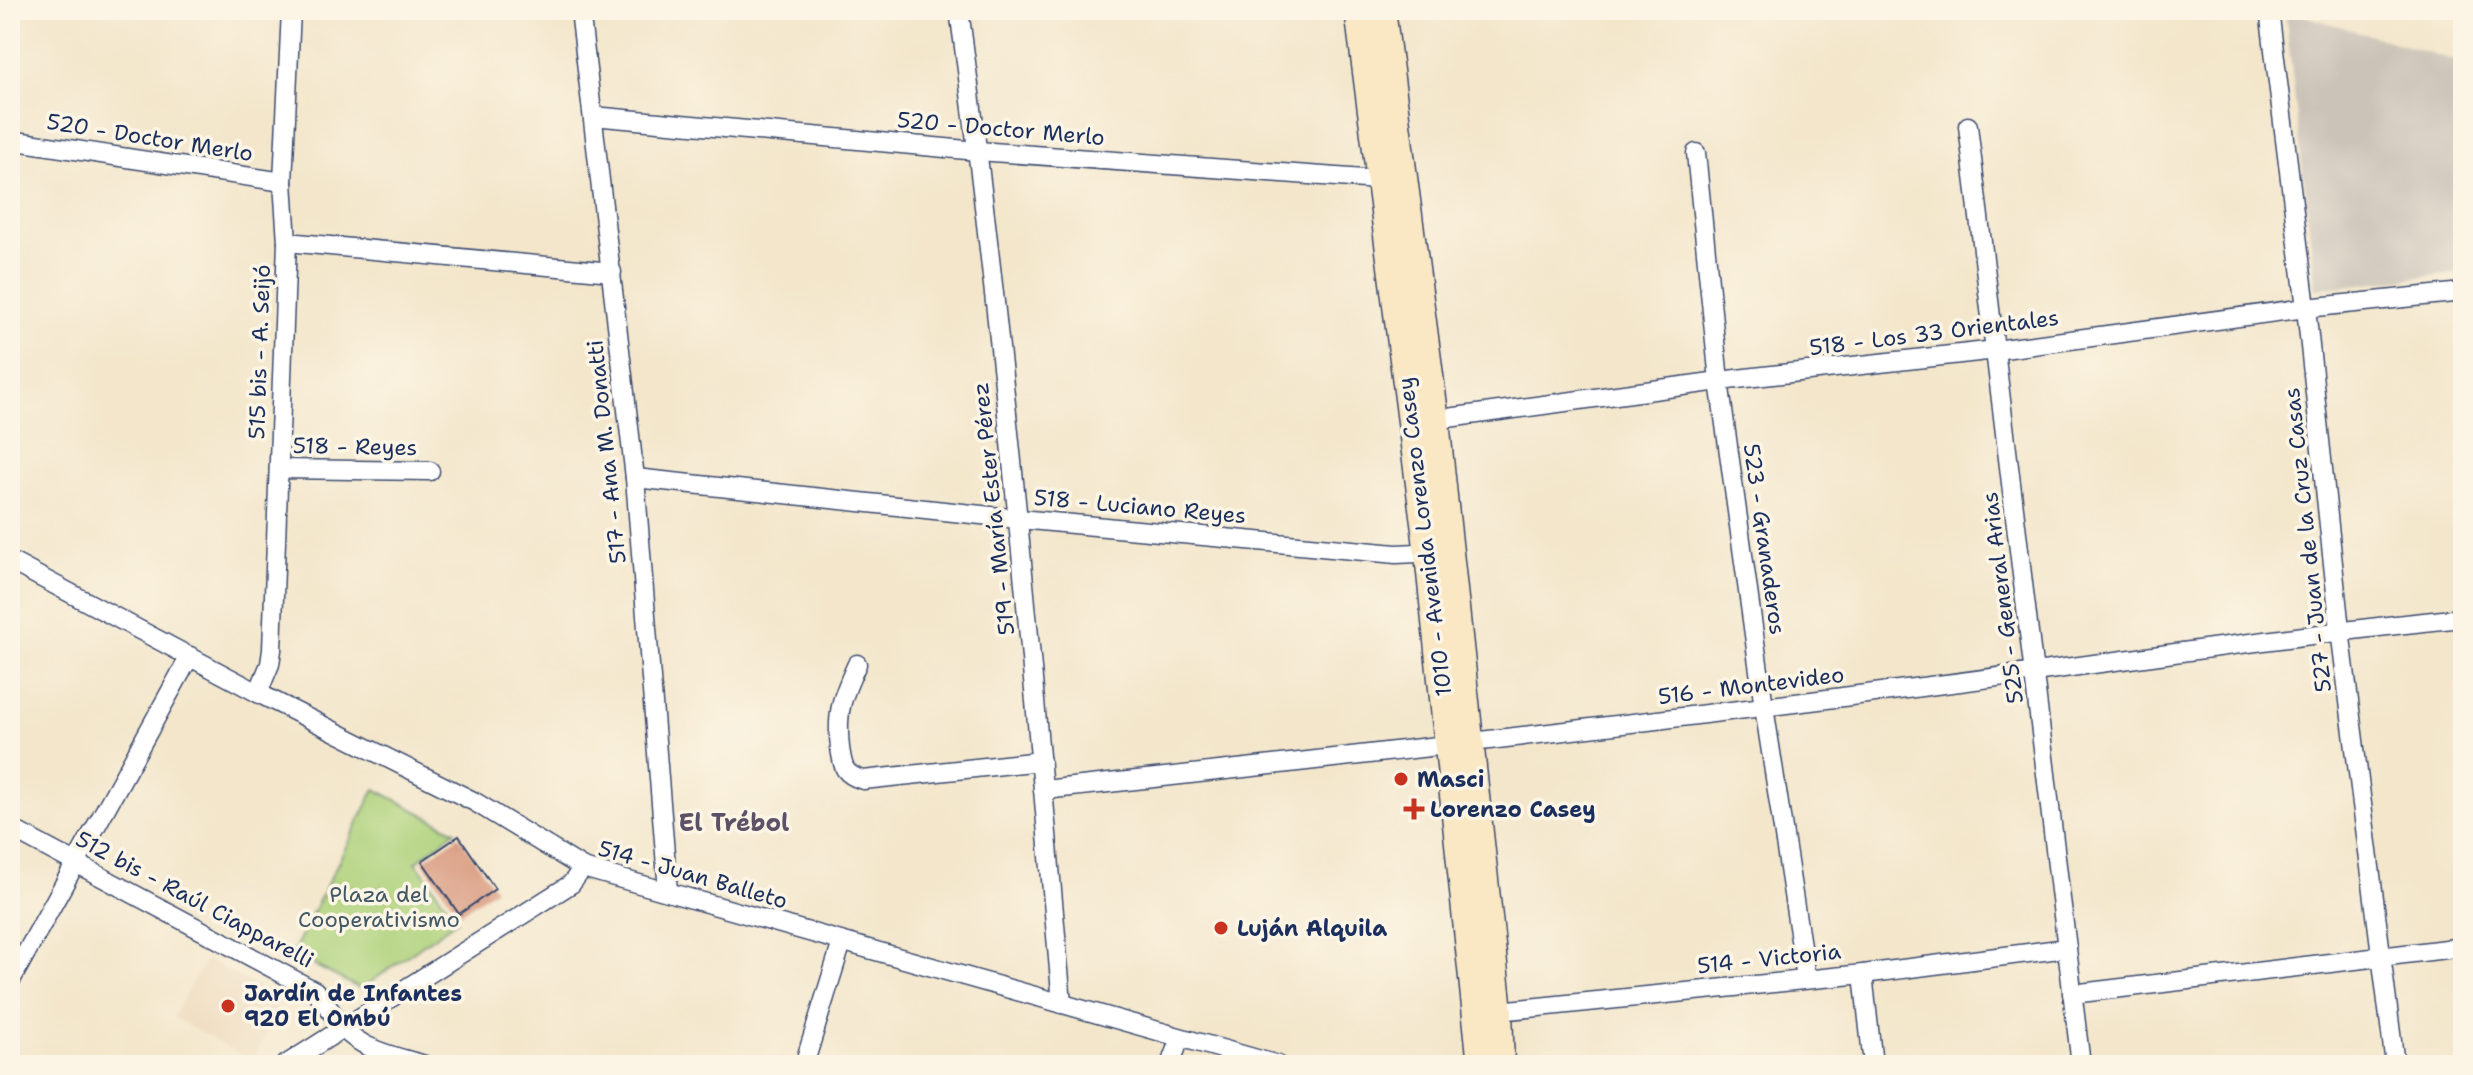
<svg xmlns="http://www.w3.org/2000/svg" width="2473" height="1075" font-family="'Shantell Sans',sans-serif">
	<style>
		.built { fill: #ecd8ba }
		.industrial { fill: #cbc3b8 }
		.green { fill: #add17a; stroke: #64806c; stroke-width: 2 }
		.building { fill: #d69277 }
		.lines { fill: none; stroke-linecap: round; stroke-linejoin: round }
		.street-casing { stroke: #3b4a6e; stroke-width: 21 }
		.secondary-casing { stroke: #3b4a6e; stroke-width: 29 }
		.street { stroke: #fff; stroke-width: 18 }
		.secondary { stroke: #fae7c3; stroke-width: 26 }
		.poi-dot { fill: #c8321e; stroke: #fcf5e5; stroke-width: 3 }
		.labels { text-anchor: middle; stroke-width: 7; stroke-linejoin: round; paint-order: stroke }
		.street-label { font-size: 22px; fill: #1b2f5e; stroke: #fcf5e5 }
		.poi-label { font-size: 22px; font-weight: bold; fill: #1b2f5e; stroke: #fcf5e5; text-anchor: start }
		.park-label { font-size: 22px; fill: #405865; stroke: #fcf5e5 }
		.neighbourhood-label { font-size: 24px; font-weight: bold; fill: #5c5267; stroke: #fcf5e5 }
	</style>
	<rect width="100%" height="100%" fill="#fcf5e5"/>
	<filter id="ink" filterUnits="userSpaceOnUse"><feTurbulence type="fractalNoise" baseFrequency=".0125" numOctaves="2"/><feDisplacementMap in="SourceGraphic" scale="16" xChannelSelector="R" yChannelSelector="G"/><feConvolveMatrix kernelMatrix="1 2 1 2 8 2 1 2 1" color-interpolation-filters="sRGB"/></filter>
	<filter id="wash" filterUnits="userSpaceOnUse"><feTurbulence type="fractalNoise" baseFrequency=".006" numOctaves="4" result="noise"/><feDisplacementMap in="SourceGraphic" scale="32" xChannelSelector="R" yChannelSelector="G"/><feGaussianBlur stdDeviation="1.8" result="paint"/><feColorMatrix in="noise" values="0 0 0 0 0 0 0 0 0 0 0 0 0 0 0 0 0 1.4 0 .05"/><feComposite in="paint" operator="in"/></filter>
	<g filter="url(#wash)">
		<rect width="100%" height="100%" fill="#f3e6cb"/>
		<polygon class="built" points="206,959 274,996 277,1015 252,1061 173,1017"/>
		<polygon class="industrial" points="2285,10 2463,63 2463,272 2316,289"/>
		<polygon class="green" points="375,789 455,831 416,862 457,920 361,989 292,954"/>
		<g id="blocks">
			<polygon class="building" points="459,836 495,889 459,914 422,861"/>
		</g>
	</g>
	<g filter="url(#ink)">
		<use href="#blocks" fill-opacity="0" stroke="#3b4a6e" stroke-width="2"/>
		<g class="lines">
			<g class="street-casing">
				<g id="street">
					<polyline points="580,10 635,478 668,891"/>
					<path d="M959,10C1004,340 1033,672 1062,1004"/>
					<polyline points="2269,10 2306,308 2340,630 2395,1065"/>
					<polyline points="593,116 978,151 1392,181"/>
					<polyline points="1968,126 2081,1065"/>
					<polyline points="10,140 283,182"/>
					<polyline points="1696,153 1719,381 1764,707 1806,978"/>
					<polyline points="287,242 612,272"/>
					<polyline points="1426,421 1719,381 1996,350 2306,308 2463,292"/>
					<polyline points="279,469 430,471"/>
					<polyline points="635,478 1019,519 1396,554 1440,552"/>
					<polyline points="10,561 258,693 475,802 583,868 1278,1065"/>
					<path d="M857,664C842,697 836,711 840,748C843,767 843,774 863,780L1041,761"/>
					<polyline points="258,693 270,664 272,650 287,242 283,182 291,10"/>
					<path d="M1044,790C1334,759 1624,725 1914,688C2097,665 2279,636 2463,618"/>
					<path d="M10,828L315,991C327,1003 333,1016 343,1028C363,1051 398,1057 425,1065"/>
					<polyline points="1863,974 1873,1065"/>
					<polyline points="10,982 190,656"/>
					<polyline points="2072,994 2463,947"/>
					<polyline points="1489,1012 1863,974 2067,948"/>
					<polyline points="285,1065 571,884 583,868"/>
					<polyline points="804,1065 842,942"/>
					<polyline points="1170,1065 1180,1038"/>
				</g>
			</g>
			<g class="secondary-casing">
				<g id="secondary">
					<polyline points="1358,10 1428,554 1481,1065"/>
					<polyline points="1382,10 1436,421 1499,1011 1501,1065"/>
				</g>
			</g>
			<use href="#street" class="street"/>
			<use href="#secondary" class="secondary"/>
		</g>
	</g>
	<g class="poi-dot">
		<circle cx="1401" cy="779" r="8"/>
		<path d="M1410 797h8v8h8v8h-8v8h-8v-8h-8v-8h8z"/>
		<circle cx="1221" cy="928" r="8"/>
		<circle cx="228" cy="1006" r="8"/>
	</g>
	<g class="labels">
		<g class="street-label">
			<text transform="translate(1001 128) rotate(5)" y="8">520 - Doctor Merlo</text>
			<text transform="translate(150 137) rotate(9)" y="8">520 - Doctor Merlo</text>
			<text transform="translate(1934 332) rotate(-7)" y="8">518 - Los 33 Orientales</text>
			<text transform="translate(259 352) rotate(-88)" y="8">515 bis - A. Seijó</text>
			<text transform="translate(355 446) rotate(1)" y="8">518 - Reyes</text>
			<text transform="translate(606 452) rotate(-96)" y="8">517 - Ana M. Donatti</text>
			<text transform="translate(1140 506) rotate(5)" y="8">518 - Luciano Reyes</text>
			<text transform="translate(993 509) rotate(-96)" y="8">519 - María Ester Pérez</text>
			<text transform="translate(1424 537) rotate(-97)" y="8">1010 - Avenida Lorenzo Casey</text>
			<text transform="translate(1765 539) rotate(82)" y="8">523 - Granaderos</text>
			<text transform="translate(2307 540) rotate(-96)" y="8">527 - Juan de la Cruz Casas</text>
			<text transform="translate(2002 598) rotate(-97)" y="8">525 - General Arias</text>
			<text transform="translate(1751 685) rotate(-7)" y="8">516 - Montevideo</text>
			<text transform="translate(693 874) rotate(16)" y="8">514 - Juan Balleto</text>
			<text transform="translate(195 899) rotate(28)" y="8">512 bis - Raúl Ciapparelli</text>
			<text transform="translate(1769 958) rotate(-6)" y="8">514 - Victoria</text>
		</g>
		<g class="poi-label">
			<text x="1417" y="787">Masci</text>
			<text x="1430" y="817">Lorenzo Casey</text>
			<text x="1237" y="936">Luján Alquila</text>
			<text x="244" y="1001">Jardín de Infantes<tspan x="244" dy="25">920 El Ombú</tspan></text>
		</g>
		<g class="park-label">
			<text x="379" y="902">Plaza del<tspan x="379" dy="25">Cooperativismo</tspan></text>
		</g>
		<g class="neighbourhood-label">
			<text x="734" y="831">El Trébol</text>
		</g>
	</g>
	<rect width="2473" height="1075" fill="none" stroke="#fcf5e5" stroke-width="40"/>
</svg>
